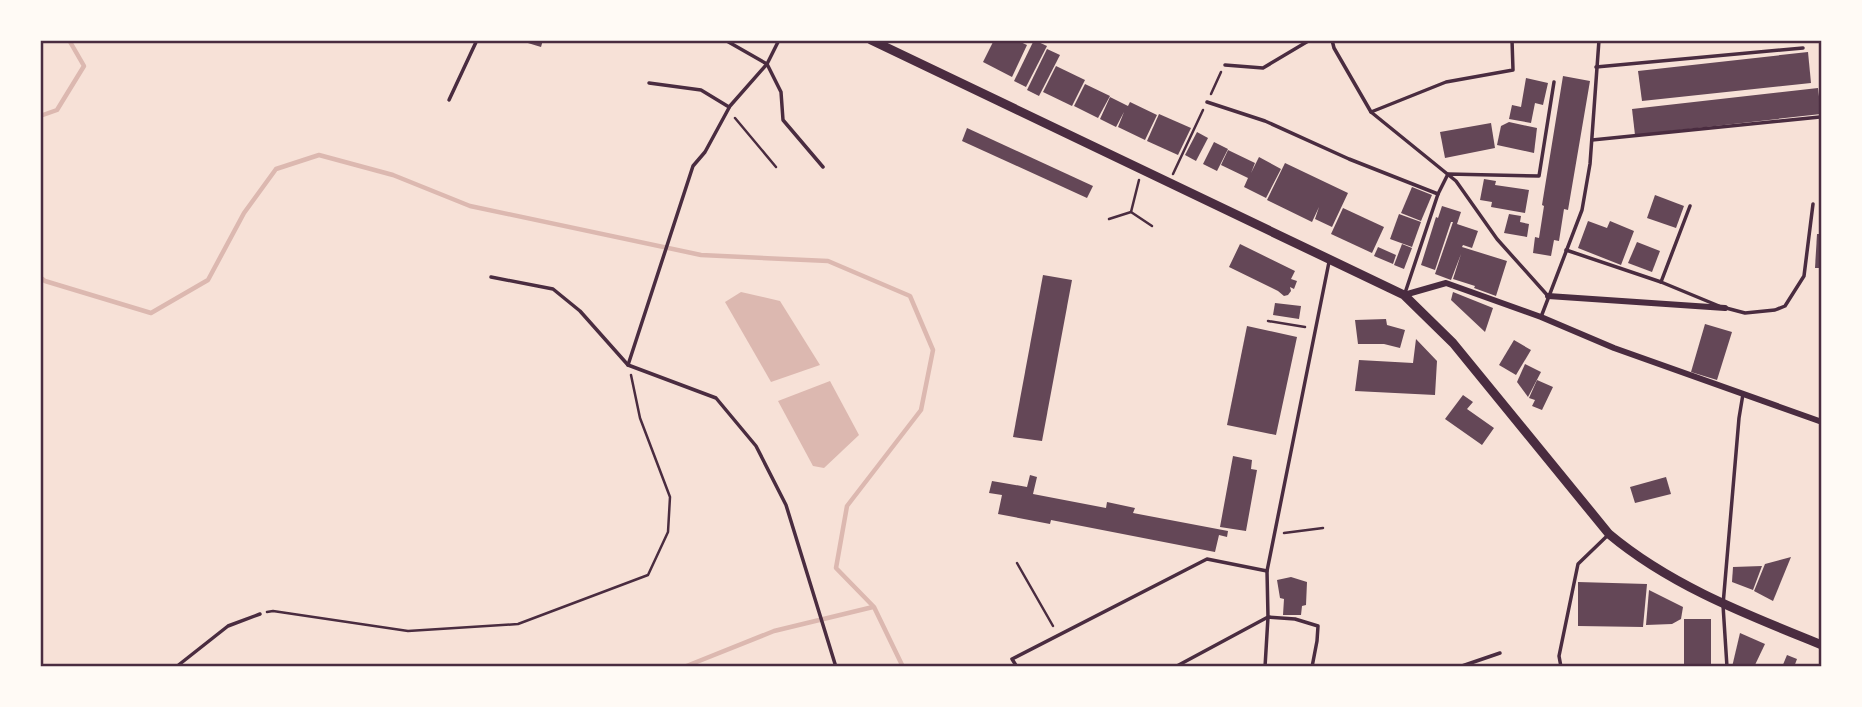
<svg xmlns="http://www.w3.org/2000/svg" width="1862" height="707" font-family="Georgia,serif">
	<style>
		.water { fill: #dcb8b0 }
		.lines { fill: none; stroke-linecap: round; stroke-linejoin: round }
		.stream { stroke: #dcb8b0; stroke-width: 4.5 }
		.building { fill: #644757 }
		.path { stroke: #4a2c40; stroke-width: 2.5 }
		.service { stroke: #4a2c40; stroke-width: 3.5 }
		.minor { stroke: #4a2c40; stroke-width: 6 }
		.secondary { stroke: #4a2c40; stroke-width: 9 }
		.neatline { fill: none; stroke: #4a2c40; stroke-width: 2.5 }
	</style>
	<rect width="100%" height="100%" fill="#f7e1d7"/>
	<g class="water">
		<polygon points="741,292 780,301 820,365 771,382 725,302"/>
		<polygon points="830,381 859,435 824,468 813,466 778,401"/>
	</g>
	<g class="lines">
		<g class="stream">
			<polyline points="40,116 57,110 84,66 69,40"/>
			<polyline points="40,277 45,281 151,313 208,280 244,213 276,169 319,155 393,175 470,206 701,255 828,261 910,296 933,350 921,410 847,506 836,568 874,607 903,667"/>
			<polyline points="684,667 774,631 873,607"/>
		</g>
	</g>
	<g class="building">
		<polygon points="518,40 543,40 541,47"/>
		<polygon points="994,40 1016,40 1027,45 1012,77 983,62"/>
		<polygon points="1034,40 1047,46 1026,87 1014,81"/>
		<polygon points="1047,49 1060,55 1039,96 1027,90"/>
		<polygon points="1808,52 1811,83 1642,101 1638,71"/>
		<polygon points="1056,66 1085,80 1072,106 1043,92"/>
		<polygon points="1563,76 1590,81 1568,210 1564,209 1559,241 1554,240 1551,256 1533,253 1535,237 1539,238 1544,206 1542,205"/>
		<polygon points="1526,78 1548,83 1543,105 1535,103 1531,123 1509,119 1512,105 1521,107"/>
		<polygon points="1085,84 1110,96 1098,118 1074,106"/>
		<polygon points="1818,88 1821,114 1635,135 1632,109"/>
		<polygon points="1110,97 1128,106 1130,102 1157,115 1145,140 1118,127 1124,112 1116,127 1100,119"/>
		<polygon points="1159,114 1191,128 1178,155 1147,141"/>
		<polygon points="1509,122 1537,128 1534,153 1497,145 1501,126"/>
		<polygon points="1491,123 1495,148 1445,158 1440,132"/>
		<polygon points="967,128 1093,186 1087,198 962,141"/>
		<polygon points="1197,132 1208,138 1196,161 1185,155"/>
		<polygon points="1214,142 1228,149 1217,171 1203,164"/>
		<polygon points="1228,150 1255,163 1251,173 1259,157 1281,169 1266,198 1244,187 1248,178 1221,165"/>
		<polygon points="1285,163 1348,193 1332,227 1315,219 1319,207 1312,222 1267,200"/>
		<polygon points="1484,179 1496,181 1495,185 1529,190 1525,213 1491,207 1492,202 1480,200"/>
		<polygon points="1412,187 1432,195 1421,221 1401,213"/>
		<polygon points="1655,195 1684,206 1676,228 1647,218"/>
		<polygon points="1442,206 1461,212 1457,224 1478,231 1472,248 1463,245 1462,247 1507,261 1496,296 1474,288 1475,286 1453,279 1461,254 1451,280 1435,274 1453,222 1451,222 1435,270 1421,265 1436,217 1438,218"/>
		<polygon points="1343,208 1384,227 1372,253 1331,234"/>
		<polygon points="1399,214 1421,222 1412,247 1390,239"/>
		<polygon points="1509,214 1521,216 1520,222 1529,224 1527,237 1504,233"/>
		<polygon points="1588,221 1607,228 1610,221 1634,231 1621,265 1578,248"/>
		<polygon points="1817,234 1822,234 1822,268 1815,268"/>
		<polygon points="1637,242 1660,251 1652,272 1628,263"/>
		<polygon points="1240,244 1295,271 1291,279 1297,281 1294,289 1290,287 1291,291 1288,295 1284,296 1278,291 1229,267"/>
		<polygon points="1402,244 1412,248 1404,269 1394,265"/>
		<polygon points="1378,247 1396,255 1393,264 1374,256"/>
		<polygon points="1043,275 1072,280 1042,441 1013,437"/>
		<polygon points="1453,292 1493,308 1485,332 1451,300"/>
		<polygon points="1275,303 1301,306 1299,319 1273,315"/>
		<polygon points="1386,319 1387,325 1405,330 1400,348 1384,344 1358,344 1355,320"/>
		<polygon points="1705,324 1732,332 1717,380 1691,372"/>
		<polygon points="1247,326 1297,337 1276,435 1227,425"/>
		<polygon points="1416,339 1437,361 1435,395 1355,391 1359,360 1413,363"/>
		<polygon points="1514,340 1531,350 1516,375 1499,365"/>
		<polygon points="1525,364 1541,372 1528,397 1517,382"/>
		<polygon points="1537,380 1553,387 1542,410 1532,406 1535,400 1529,398"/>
		<polygon points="1463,395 1473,402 1467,409 1494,428 1482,445 1445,419"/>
		<polygon points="1233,456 1252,460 1251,469 1257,470 1246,531 1220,527"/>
		<polygon points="1030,475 1037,477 1033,494 1106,508 1107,502 1135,508 1133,513 1228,531 1227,537 1219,535 1215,552 1051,520 1050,524 998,514 1002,495 989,493 992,481 1027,487"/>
		<polygon points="1666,477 1671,494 1635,503 1630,487"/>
		<polygon points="1791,557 1773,601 1754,591 1765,564"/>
		<polygon points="1762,566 1753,590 1732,582 1733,567"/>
		<polygon points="1291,577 1307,582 1306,605 1302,606 1301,615 1283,615 1284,599 1280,598 1277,580"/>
		<polygon points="1578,582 1647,584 1643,627 1578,626"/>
		<polygon points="1649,590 1683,607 1681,619 1672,624 1646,625"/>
		<rect x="1684" y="619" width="27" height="48"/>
		<polygon points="1740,633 1765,644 1754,667 1732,667"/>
		<polygon points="1787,655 1797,659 1794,667 1782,667"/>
	</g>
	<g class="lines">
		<g class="path">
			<polyline points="1211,94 1221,72"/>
			<polyline points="735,118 776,167"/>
			<polyline points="1173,174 1203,110"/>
			<polyline points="1139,180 1131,212 1152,226"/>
			<polyline points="1109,219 1131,212"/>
			<polyline points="1268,321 1305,327"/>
			<polyline points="1284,533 1323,528"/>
			<polyline points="1017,563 1053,626"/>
			<polyline points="267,612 273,611 408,631 518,624 648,575 668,532 670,497 640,418 631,375"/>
		</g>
		<g class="service">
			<polyline points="725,40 767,64 781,92 783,120 823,167"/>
			<polyline points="1332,40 1334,48 1371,112 1456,181 1497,239 1548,296"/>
			<polyline points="1225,65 1263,68 1310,40"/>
			<polyline points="1596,67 1803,48"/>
			<polyline points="649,83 701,90 729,107"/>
			<polyline points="449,100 477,40"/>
			<polyline points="1207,102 1265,121 1349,159 1438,194"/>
			<polyline points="1371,112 1446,82 1513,70 1512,40"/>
			<polyline points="1592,140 1820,117"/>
			<polyline points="1566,250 1661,282 1719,306"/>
			<polyline points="491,277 553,289 580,311 628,365 716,398 756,446 786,505 836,667"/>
			<polyline points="1661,282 1690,206"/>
			<polyline points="1405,293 1438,194 1448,174 1539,176 1554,82"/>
			<polyline points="1726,308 1745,313 1775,310 1785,306 1804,276 1813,204"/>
			<polyline points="1541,317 1582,210 1590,164 1599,40"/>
			<polyline points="628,365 693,166 705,152 730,106 767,64 779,40"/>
			<polyline points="176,667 228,626 260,614"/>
			<polyline points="1017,667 1012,659 1207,559 1267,571"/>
			<polyline points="1175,667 1268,617 1295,619 1318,626 1317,641 1312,667"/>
			<polyline points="1265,667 1268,617 1267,571 1329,262"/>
			<polyline points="1459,667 1500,653"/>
			<polyline points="1561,667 1559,656 1578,564 1607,536"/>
			<polyline points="1727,667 1723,605 1739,418 1743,394"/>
		</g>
		<g class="minor">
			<polyline points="1404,295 1446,283 1541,317 1614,348 1822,422"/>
			<polyline points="1548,296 1725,308"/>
		</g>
		<path class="secondary" d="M871,40L1404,295L1453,343L1609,534C1671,586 1748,615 1822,645"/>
	</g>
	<rect width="1862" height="707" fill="none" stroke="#fffaf5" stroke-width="84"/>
	<rect x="42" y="42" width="1778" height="623" class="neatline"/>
</svg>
